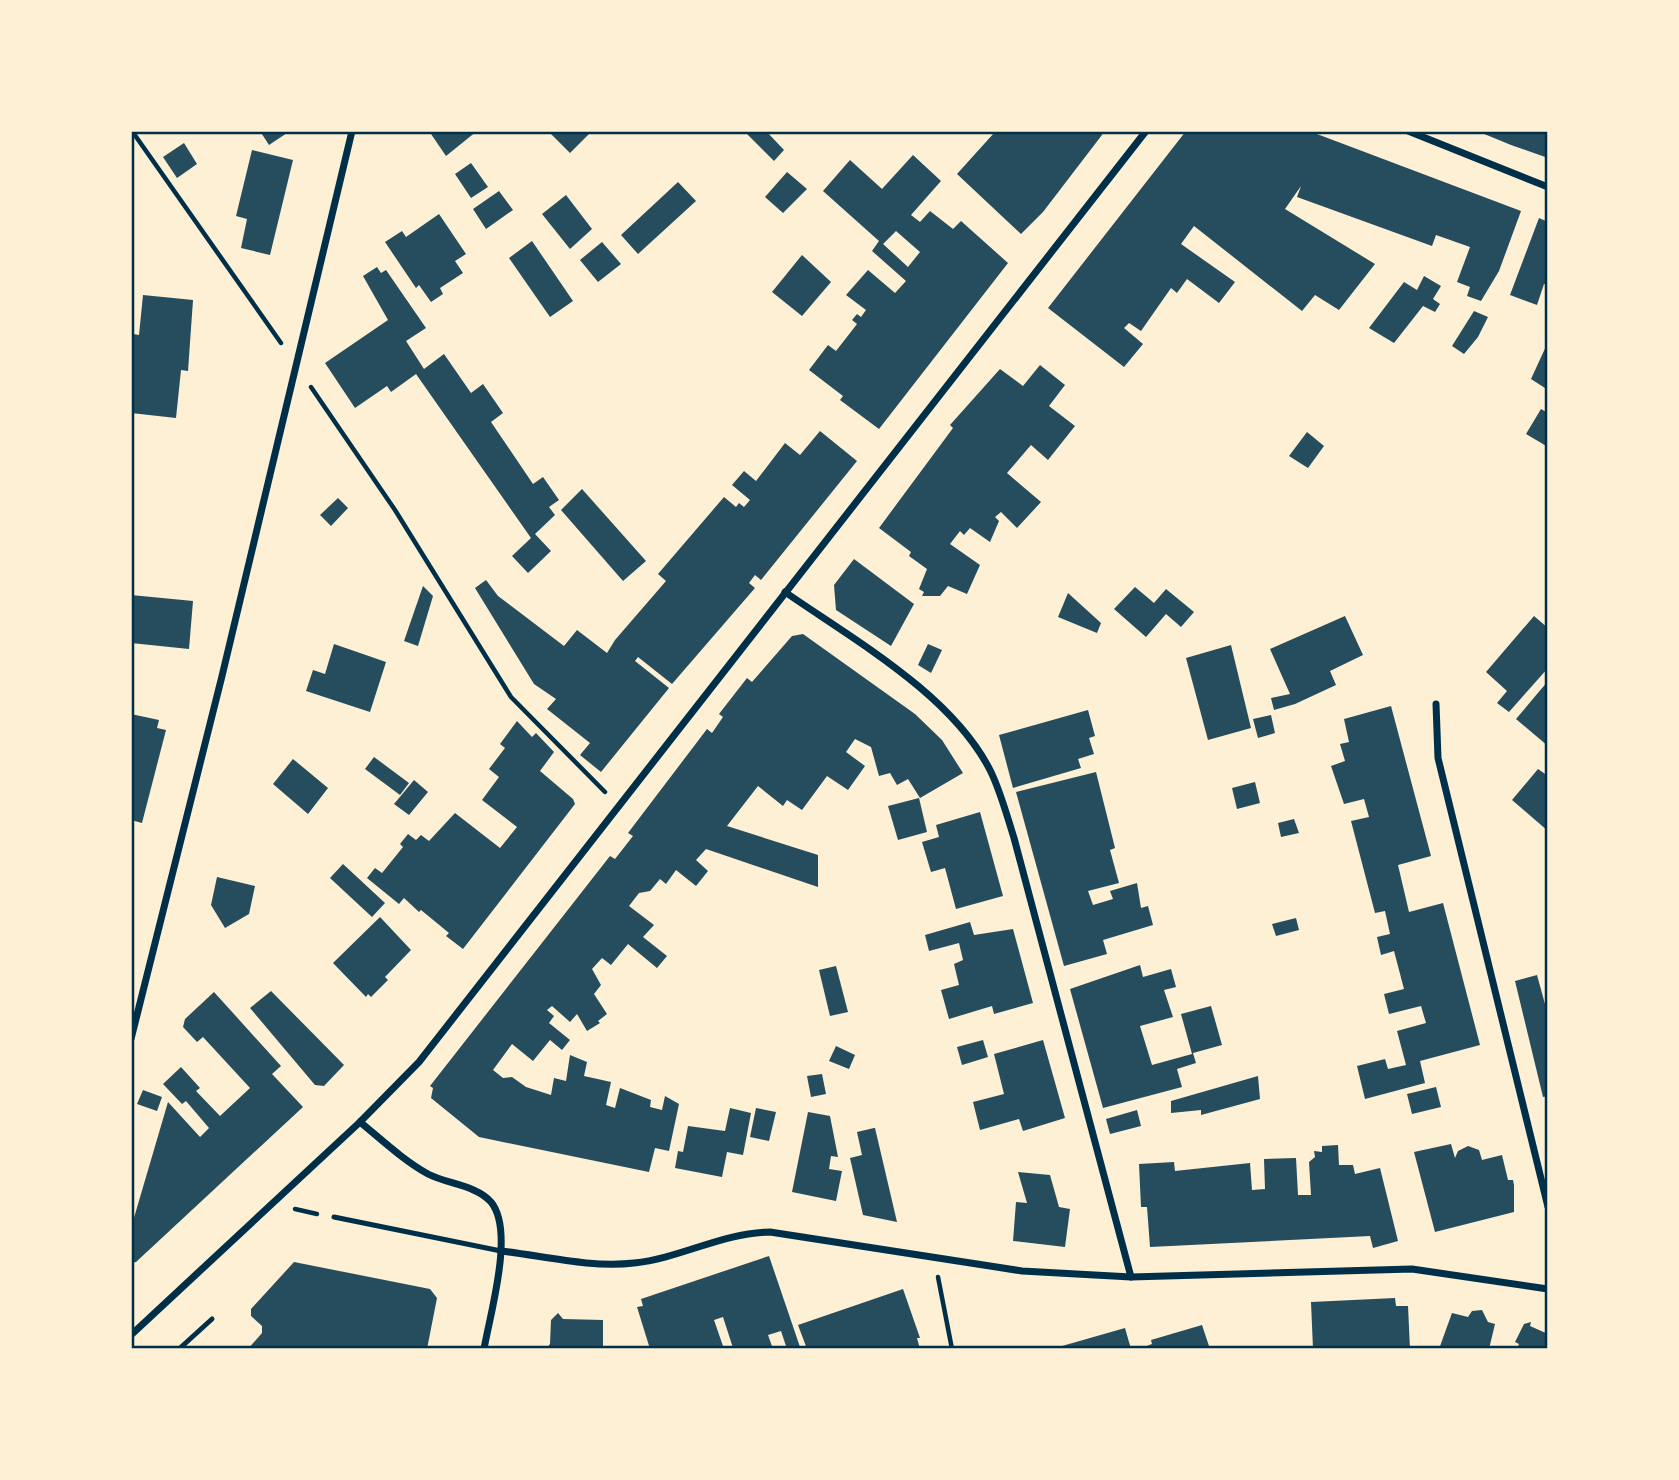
<svg xmlns="http://www.w3.org/2000/svg" width="1679" height="1480" font-family="Inter,sans-serif">
	<style>
		.building { fill: #264d5e; fill-rule: evenodd }
		.lines { fill: none; stroke-linecap: round; stroke-linejoin: round }
		.path { stroke: #003049; stroke-width: 4.5 }
		.service { stroke: #003049; stroke-width: 5 }
		.minor { stroke: #003049; stroke-width: 7 }
		.neatline { fill: none; stroke: #003049; stroke-width: 2.5 }
	</style>
	<rect width="100%" height="100%" fill="#fdf0d5"/>
	<g class="building">
		<polygon points="260,131 285,131 287,133 269,145"/>
		<polygon points="429,131 477,131 446,156"/>
		<polygon points="548,131 592,131 570,153"/>
		<polygon points="744,131 766,131 784,150 774,161"/>
		<polygon points="992,131 1105,131 1043,212 1021,234 957,174 994,133"/>
		<polygon points="1186,131 1309,131 1521,211 1499,271 1481,301 1467,296 1470,287 1457,282 1470,247 1436,235 1432,246 1297,197 1301,186 1285,209 1375,264 1339,310 1315,295 1302,311 1194,226 1181,244 1235,282 1219,303 1187,279 1177,293 1171,288 1141,331 1129,323 1124,328 1143,344 1124,367 1048,308"/>
		<polygon points="1477,131 1548,131 1548,158 1511,145"/>
		<polygon points="184,143 197,164 177,178 163,157"/>
		<polygon points="252,150 293,160 270,255 241,248 247,219 236,216"/>
		<path d="M913,155L941,181L911,215L920,222L930,211L953,229L961,221L1008,263L879,429L840,400L843,396L809,370L828,345L836,351L857,324L852,320L857,314L861,317L866,310L846,295L868,270L895,293L906,281L872,251L879,241L823,191L850,160L882,189ZM896,231L920,252L908,267L883,244Z"/>
		<polygon points="471,163 488,187 471,198 455,174"/>
		<polygon points="787,172 807,189 783,213 765,197"/>
		<polygon points="678,182 696,201 638,254 621,235"/>
		<polygon points="499,191 513,210 486,229 473,209"/>
		<polygon points="566,195 592,229 570,249 542,214"/>
		<polygon points="439,214 466,254 455,261 463,273 440,288 443,294 431,302 419,285 416,288 385,242 402,231 406,237"/>
		<polygon points="1539,218 1548,222 1548,285 1544,284 1537,305 1510,295"/>
		<polygon points="532,241 573,301 550,317 509,258"/>
		<polygon points="602,242 621,264 598,282 580,260"/>
		<polygon points="802,255 831,282 802,316 772,292"/>
		<polygon points="377,267 381,273 386,270 426,328 406,341 424,369 444,354 471,393 483,384 503,413 491,422 533,484 543,477 559,500 549,507 555,515 535,534 551,551 528,573 512,556 531,538 416,374 391,392 387,386 355,408 325,363 388,320 363,276"/>
		<polygon points="1424,276 1441,286 1433,299 1440,304 1435,312 1423,306 1394,343 1369,328 1404,282 1417,290"/>
		<polygon points="143,295 193,300 188,371 181,370 176,418 131,413 133,334 139,335"/>
		<polygon points="1474,311 1488,317 1478,337 1464,354 1452,346"/>
		<polygon points="1548,342 1548,390 1531,379"/>
		<polygon points="1040,365 1065,385 1049,406 1075,426 1048,460 1031,445 1007,473 1041,502 1017,528 1001,512 995,517 999,521 990,542 970,528 964,535 960,531 950,544 980,565 967,594 948,586 940,596 922,596 924,592 919,589 927,569 909,556 911,552 879,528 953,428 950,425 1000,369 1023,386"/>
		<polygon points="1541,409 1548,413 1548,447 1526,434"/>
		<polygon points="820,431 857,461 761,580 755,575 749,583 755,588 672,684 638,657 635,661 669,688 601,772 580,755 590,743 547,709 556,699 534,684 475,588 486,580 498,596 564,646 577,630 607,653 615,640 666,581 658,574 724,497 736,507 739,503 744,507 750,500 732,485 744,471 756,481 785,443 800,455"/>
		<polygon points="1307,432 1324,446 1308,468 1289,456"/>
		<polygon points="582,489 646,561 623,581 561,510"/>
		<polygon points="338,498 348,508 331,526 320,515"/>
		<polygon points="854,559 914,604 891,646 836,610 834,585"/>
		<polygon points="423,586 433,596 418,646 404,641"/>
		<polygon points="1135,587 1154,603 1166,589 1194,612 1181,627 1166,614 1146,637 1114,609"/>
		<polygon points="1068,593 1101,623 1097,633 1058,617"/>
		<polygon points="131,595 193,601 189,649 131,643"/>
		<polygon points="1345,616 1363,655 1330,671 1336,685 1295,704 1274,710 1271,698 1290,694 1270,649"/>
		<polygon points="1534,616 1548,628 1548,668 1509,712 1497,703 1507,691 1486,672"/>
		<polygon points="803,634 915,714 942,740 963,773 920,798 908,779 897,785 890,773 879,776 871,747 855,739 846,752 865,766 848,790 827,776 802,810 787,800 783,806 758,786 727,826 818,855 818,887 706,849 696,860 708,871 696,886 676,870 666,884 660,879 650,891 639,893 629,906 654,925 643,937 667,956 657,968 628,944 611,965 602,958 592,969 601,985 594,994 607,1014 598,1021 600,1023 587,1031 577,1014 570,1022 552,1006 547,1010 554,1016 549,1023 570,1040 562,1050 550,1040 533,1061 512,1044 493,1070 503,1078 512,1077 526,1087 551,1095 554,1078 566,1081 570,1055 587,1062 584,1076 611,1082 606,1105 615,1108 620,1088 651,1100 650,1107 662,1110 665,1096 679,1104 669,1151 655,1148 649,1172 479,1137 431,1098 433,1088 430,1086 610,856 615,859 633,836 628,833 707,729 712,733 723,717 719,714 747,678 752,682 792,636"/>
		<polygon points="334,644 386,662 370,712 306,691 313,670 325,674"/>
		<polygon points="928,644 942,650 931,673 918,665"/>
		<polygon points="1231,645 1251,728 1208,740 1186,658"/>
		<polygon points="1548,681 1548,746 1516,719"/>
		<polygon points="1391,706 1431,856 1398,865 1409,912 1443,903 1480,1045 1420,1061 1425,1083 1365,1099 1357,1066 1385,1059 1388,1069 1406,1065 1397,1031 1426,1023 1421,1006 1389,1014 1384,994 1404,989 1394,951 1381,955 1377,937 1390,934 1385,911 1375,913 1351,821 1369,817 1364,799 1344,804 1331,766 1345,761 1340,744 1349,742 1344,719"/>
		<polygon points="1088,710 1095,736 1089,738 1094,754 1078,759 1081,768 1013,788 999,735"/>
		<polygon points="131,714 159,720 157,728 166,730 142,823 131,820"/>
		<polygon points="1271,715 1275,733 1258,738 1253,719"/>
		<polygon points="517,721 532,737 536,733 554,752 540,771 573,799 575,804 463,949 446,936 449,933 421,910 419,912 404,898 399,904 367,878 375,868 382,873 403,847 400,844 408,834 416,840 421,835 429,841 455,813 500,848 517,827 482,800 499,777 489,769 505,748 500,744"/>
		<polygon points="374,757 409,783 400,795 365,769"/>
		<polygon points="293,759 328,788 308,814 273,784"/>
		<polygon points="1538,769 1548,776 1548,831 1512,800"/>
		<polygon points="1096,772 1115,848 1110,850 1119,883 1088,891 1093,905 1113,899 1110,891 1137,883 1141,908 1148,906 1153,925 1103,940 1107,954 1064,966 1016,792"/>
		<polygon points="414,780 428,792 409,815 394,804"/>
		<polygon points="1255,782 1260,803 1237,809 1232,788"/>
		<polygon points="919,798 927,832 898,840 888,806"/>
		<polygon points="980,812 1003,896 956,909 945,868 931,872 922,842 939,837 936,825"/>
		<polygon points="1294,819 1299,833 1281,837 1278,823"/>
		<polygon points="343,864 385,903 372,917 330,878"/>
		<polygon points="217,877 255,886 249,914 225,928 211,905"/>
		<polygon points="380,917 411,950 385,977 388,980 371,997 368,994 366,997 333,963"/>
		<polygon points="1296,918 1299,930 1276,936 1272,924"/>
		<polygon points="970,922 974,935 1013,929 1033,1003 994,1014 992,1006 949,1019 941,990 959,985 954,964 963,960 959,943 929,951 925,935"/>
		<polygon points="1140,965 1143,977 1171,969 1176,987 1164,990 1173,1017 1140,1026 1152,1065 1192,1054 1181,1014 1211,1006 1222,1045 1193,1053 1196,1063 1177,1069 1182,1087 1103,1108 1070,989"/>
		<polygon points="836,966 848,1012 830,1016 819,970"/>
		<polygon points="1537,975 1548,1015 1548,1096 1543,1097 1515,981"/>
		<polygon points="271,991 344,1065 324,1086 315,1085 250,1008"/>
		<polygon points="214,992 281,1066 272,1074 303,1107 136,1262 131,1263 131,1228 168,1102 200,1137 209,1128 186,1101 182,1104 163,1084 181,1067 200,1088 196,1091 220,1116 250,1088 203,1037 197,1042 183,1027 185,1019"/>
		<polygon points="983,1040 988,1057 962,1065 957,1047"/>
		<polygon points="1043,1040 1065,1118 1023,1131 1019,1119 980,1130 973,1102 1004,1094 994,1054"/>
		<polygon points="836,1046 855,1055 849,1069 829,1061"/>
		<polygon points="822,1074 826,1094 811,1097 807,1076"/>
		<polygon points="1258,1076 1260,1099 1201,1115 1201,1110 1171,1113 1171,1101"/>
		<polygon points="1436,1087 1441,1107 1412,1114 1407,1094"/>
		<polygon points="143,1090 162,1097 157,1111 137,1104"/>
		<polygon points="730,1108 751,1113 743,1155 727,1152 722,1177 675,1168 678,1151 683,1152 688,1126 725,1131"/>
		<polygon points="756,1108 776,1112 769,1141 750,1137"/>
		<polygon points="1137,1110 1141,1126 1110,1134 1106,1119"/>
		<polygon points="808,1112 830,1116 838,1157 831,1156 829,1169 842,1171 836,1201 792,1192"/>
		<polygon points="874,1128 875,1128 897,1222 863,1215 850,1158 862,1155 857,1132"/>
		<polygon points="1451,1144 1455,1158 1458,1151 1468,1146 1479,1150 1482,1160 1502,1155 1508,1180 1513,1180 1514,1185 1514,1212 1435,1232 1414,1152"/>
		<polygon points="1338,1145 1339,1165 1353,1165 1355,1174 1380,1168 1398,1241 1373,1248 1370,1236 1150,1247 1147,1207 1141,1207 1139,1164 1174,1162 1175,1171 1250,1163 1252,1190 1265,1189 1264,1159 1296,1158 1298,1195 1311,1195 1309,1162 1315,1157 1314,1151 1322,1152 1322,1146"/>
		<polygon points="1018,1172 1050,1175 1059,1207 1070,1209 1065,1247 1013,1241 1016,1202 1027,1203"/>
		<polygon points="769,1256 800,1347 786,1346 781,1331 768,1335 773,1349 733,1348 723,1317 714,1320 724,1349 650,1349 637,1307 643,1306 641,1299"/>
		<polygon points="294,1262 430,1289 437,1298 427,1349 248,1349 262,1333 262,1326 251,1316 251,1309"/>
		<polygon points="903,1289 920,1338 917,1338 920,1349 807,1349 798,1325"/>
		<polygon points="1395,1298 1396,1306 1408,1306 1410,1349 1313,1349 1311,1302"/>
		<polygon points="1482,1310 1488,1322 1495,1324 1489,1349 1439,1349 1452,1313 1468,1317 1472,1311"/>
		<polygon points="558,1313 563,1319 603,1320 603,1349 546,1349 550,1344 551,1320"/>
		<polygon points="1531,1322 1530,1326 1548,1334 1548,1349 1517,1349 1519,1344 1515,1342 1524,1324"/>
		<polygon points="1202,1325 1210,1349 1139,1349 1152,1344 1151,1340"/>
		<polygon points="1125,1328 1131,1349 1055,1349 1055,1348"/>
	</g>
	<g class="lines">
		<g class="path">
			<polyline points="132,131 281,343"/>
			<polyline points="311,387 395,510 511,697 605,792"/>
			<polyline points="295,1209 317,1214"/>
			<polyline points="938,1277 952,1349"/>
		</g>
		<g class="service">
			<polyline points="334,1217 501,1251"/>
			<polyline points="179,1349 212,1319"/>
		</g>
		<g class="minor">
			<polyline points="1408,131 1548,187"/>
			<path d="M785,592C854,640 953,695 991,772C1001,793 1007,816 1014,838L1131,1277"/>
			<polyline points="1436,704 1438,758 1548,1207"/>
			<polyline points="131,1039 222,676 352,131"/>
			<path d="M360,1122C382,1140 403,1160 428,1174C447,1184 476,1185 491,1202C515,1231 490,1314 484,1349"/>
			<path d="M501,1251C544,1256 591,1268 634,1263C681,1258 721,1233 770,1232L1022,1271L1131,1277L1412,1269L1548,1289"/>
			<polyline points="131,1335 360,1122 419,1062 1146,131"/>
		</g>
	</g>
	<rect width="1679" height="1480" fill="none" stroke="#fdf0d5" stroke-width="266"/>
	<rect x="133" y="133" width="1413" height="1214" class="neatline"/>
</svg>
